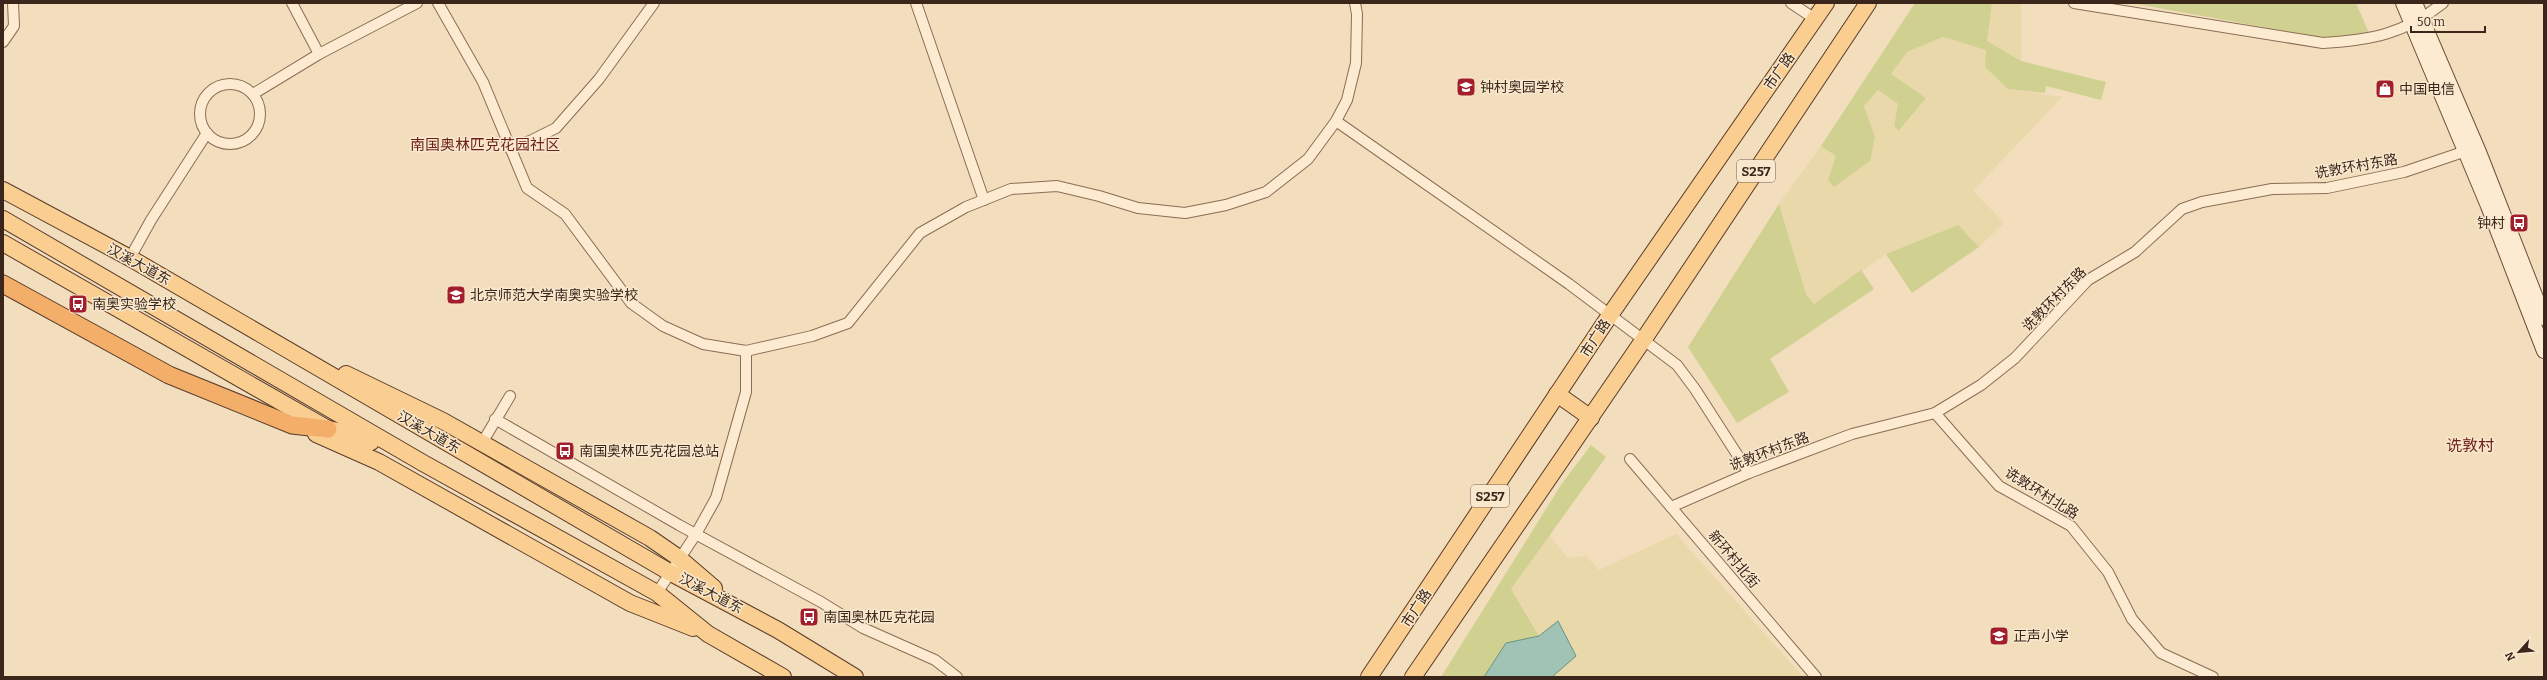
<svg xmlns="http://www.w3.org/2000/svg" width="2547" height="680" font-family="Bitter,'Noto Sans SC',serif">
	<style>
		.farmland { fill: #e9d8aa }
		.green { fill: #d0d190 }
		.water { fill: #a1c3b6; stroke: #689283 }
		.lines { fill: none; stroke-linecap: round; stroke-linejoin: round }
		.minor-casing { stroke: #8c6c54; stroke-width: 12 }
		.secondary-casing { stroke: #6e4d38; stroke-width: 16 }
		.primary-casing { stroke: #593b29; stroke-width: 18 }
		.trunk-casing { stroke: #593b29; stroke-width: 19 }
		.minor { stroke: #fcebd1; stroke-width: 10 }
		.secondary { stroke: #fcebd1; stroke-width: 14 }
		.primary { stroke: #face90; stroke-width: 16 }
		.trunk { stroke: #f3af6a; stroke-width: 17 }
		.labels { text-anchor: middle; stroke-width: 3; stroke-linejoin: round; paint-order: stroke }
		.shield { fill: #f9e8cd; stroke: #736050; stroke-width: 1 }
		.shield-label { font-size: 13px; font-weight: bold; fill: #3a261b }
		.street-label { font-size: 14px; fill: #3a261b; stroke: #f9e8cd }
		.poi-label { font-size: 14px; fill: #3a261b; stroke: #f9e8cd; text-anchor: start }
		.neighbourhood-label { font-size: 15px; fill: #6b1f15; stroke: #f9e8cd }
		.quarter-label { font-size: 16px; fill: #6b1f15; stroke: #f9e8cd }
	</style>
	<rect width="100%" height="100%" fill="#f2ddbd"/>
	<g class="farmland">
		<polygon points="1992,3 2021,3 2021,61 1987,41"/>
		<polygon points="1943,37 1986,50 2008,89 2062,97 1973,191 2004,223 1979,247 1958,225 1886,254 1815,304 1806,294 1779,204 1821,146 1836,156 1828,180 1875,137 1864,106 1878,90 1898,104 1894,126 1900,131 1926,98 1891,74 1907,52"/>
		<polygon points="1676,534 1803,677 1552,677 1576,655 1539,636 1511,589 1549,535 1568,558 1586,556 1599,570"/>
	</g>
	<g class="green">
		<polygon points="1915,3 1992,3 1987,41 2021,61 2106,82 2101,100 2046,86 2045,93 2008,89 1985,67 1986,50 1943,37 1907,52 1891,74 1926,98 1899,131 1894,126 1898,104 1878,90 1864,106 1875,137 1870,161 1834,187 1828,180 1836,156 1821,146"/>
		<polygon points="2131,3 2356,3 2369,33 2324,38"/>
		<polygon points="1779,204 1806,294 1814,304 1861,270 1874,289 1770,359 1789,392 1737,423 1688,347"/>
		<polygon points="1958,225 1979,247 1912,293 1886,254"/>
		<polygon points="1591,445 1606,457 1511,589 1539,636 1506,643 1484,677 1441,677 1561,485"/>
	</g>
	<polygon class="water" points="1558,621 1576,656 1552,677 1484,677 1506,643 1539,636"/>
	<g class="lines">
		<g class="minor-casing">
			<g id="minor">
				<polyline points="292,3 319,54"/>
				<polyline points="438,3 483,82 527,188 565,214 631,303 663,326 703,344 746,351 812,336 848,323 920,233 966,207 1011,189 1057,186 1099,196 1138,208 1185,213 1226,205 1266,192 1308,159 1336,121 1347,100 1356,63 1357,14 1355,3"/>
				<polyline points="916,3 984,200"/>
				<polyline points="1791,3 1815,19"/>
				<path d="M2074,3L2323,43C2372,40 2404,34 2443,3"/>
				<polyline points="3,42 14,26 13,3"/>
				<circle cx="230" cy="114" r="30"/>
				<polyline points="253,94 319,54 417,3"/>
				<polyline points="1336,121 1569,284 1677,365 1695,389 1749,473"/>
				<polyline points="509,148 530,141 556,128 599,79 654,3"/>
				<polyline points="130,258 151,220 207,133"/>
				<polyline points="1935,413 1999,486 2071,526 2108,572 2132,619 2161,653 2213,677"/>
				<polyline points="495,419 679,525 821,602 863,628 935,660 957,677"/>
				<polyline points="482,443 510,396"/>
				<polyline points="1630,459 1816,677"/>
				<polyline points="1671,507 1749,473 1852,434 1935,413 1981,385 2015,358 2088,280 2135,252 2182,209 2202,202 2272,189 2327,188 2404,172 2466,151"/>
				<polyline points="657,593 696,534 716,498 746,392 746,351"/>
			</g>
		</g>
		<g class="secondary-casing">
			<g id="secondary">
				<polyline points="2403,3 2488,206 2544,351"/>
				<polyline points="2415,3 2479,152 2544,318"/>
			</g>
		</g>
		<g class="primary-casing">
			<g id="primary">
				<polyline points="3,190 130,258 671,573 778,630 855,677"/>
				<polyline points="3,219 423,463 657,593 708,634 783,677"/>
				<polyline points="3,243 328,429 353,434 371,442"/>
				<polyline points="346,374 443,421 650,538 679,558 714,588"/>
				<polyline points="1557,394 1591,418"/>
				<polyline points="316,434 379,462 630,603 693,628"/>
				<polyline points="1369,677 1610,315 1826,3"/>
				<polyline points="1413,677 1644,339 1868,3"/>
			</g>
		</g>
		<g class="trunk-casing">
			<polyline id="trunk" points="3,284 169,375 292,425 328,429"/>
		</g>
		<use href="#minor" class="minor"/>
		<use href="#secondary" class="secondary"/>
		<use href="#primary" class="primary"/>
		<use href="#trunk" class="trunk"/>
	</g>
	<defs>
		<g id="school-square" transform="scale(1)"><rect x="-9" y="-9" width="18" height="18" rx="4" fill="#a11e2c" stroke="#f9e8cd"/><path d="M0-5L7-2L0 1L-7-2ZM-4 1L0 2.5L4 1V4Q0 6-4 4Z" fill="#fff"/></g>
		<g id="shop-square" transform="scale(1)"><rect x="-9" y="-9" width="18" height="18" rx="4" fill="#a11e2c" stroke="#f9e8cd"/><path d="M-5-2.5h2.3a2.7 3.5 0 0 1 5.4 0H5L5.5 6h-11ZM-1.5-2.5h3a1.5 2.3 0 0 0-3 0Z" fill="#fff"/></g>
		<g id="bus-square" transform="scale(1)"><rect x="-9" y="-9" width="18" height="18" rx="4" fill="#a11e2c" stroke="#f9e8cd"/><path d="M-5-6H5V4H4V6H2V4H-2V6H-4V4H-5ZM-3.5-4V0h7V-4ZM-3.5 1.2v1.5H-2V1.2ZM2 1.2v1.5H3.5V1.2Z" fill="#fff"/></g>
	</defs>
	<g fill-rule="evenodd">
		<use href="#school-square" x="1466" y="87"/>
		<use href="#shop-square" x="2385" y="89"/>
		<use href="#bus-square" x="2519" y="223"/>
		<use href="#school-square" x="456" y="295"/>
		<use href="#bus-square" x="78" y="304"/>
		<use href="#bus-square" x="565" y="451"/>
		<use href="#bus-square" x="809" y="617"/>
		<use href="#school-square" x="1999" y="636"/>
	</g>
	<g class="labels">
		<g class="shield">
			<rect x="1737" y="160" width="38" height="22" rx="3"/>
			<rect x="1471" y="485" width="38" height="22" rx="3"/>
		</g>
		<g class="shield-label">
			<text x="1756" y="176">S257</text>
			<text x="1490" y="501">S257</text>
		</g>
		<g class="street-label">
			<text transform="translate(1779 71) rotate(-55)" y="5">市广路</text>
			<text transform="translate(2356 166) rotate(-10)" y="5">诜敦环村东路</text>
			<text transform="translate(139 264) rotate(29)" y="5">汉溪大道东</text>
			<text transform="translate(2054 299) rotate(-45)" y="5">诜敦环村东路</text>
			<text transform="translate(1595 338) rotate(-57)" y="5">市广路</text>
			<text transform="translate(429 432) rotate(30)" y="5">汉溪大道东</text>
			<text transform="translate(1769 451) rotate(-21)" y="5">诜敦环村东路</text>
			<text transform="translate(2042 493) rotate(32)" y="5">诜敦环村北路</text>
			<text transform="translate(1734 559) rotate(50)" y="5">新环村北街</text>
			<text transform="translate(711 593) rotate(28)" y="5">汉溪大道东</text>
			<text transform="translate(1416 608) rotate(-57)" y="5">市广路</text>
		</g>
		<g class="poi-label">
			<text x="1480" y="92">钟村奥园学校</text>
			<text x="2399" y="94">中国电信</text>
			<text x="2505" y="228" text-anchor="end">钟村</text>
			<text x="470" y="300">北京师范大学南奥实验学校</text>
			<text x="92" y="309">南奥实验学校</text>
			<text x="579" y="456">南国奥林匹克花园总站</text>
			<text x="823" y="622">南国奥林匹克花园</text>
			<text x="2013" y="641">正声小学</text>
		</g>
		<g class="neighbourhood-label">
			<text x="485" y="150">南国奥林匹克花园社区</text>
		</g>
		<g class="quarter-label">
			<text x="2470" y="451">诜敦村</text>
		</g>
	</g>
	<rect width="2547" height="680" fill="none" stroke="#3a261b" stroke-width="8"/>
	<g transform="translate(2519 652) rotate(243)" stroke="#f9e8cd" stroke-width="3" paint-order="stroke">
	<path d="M0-3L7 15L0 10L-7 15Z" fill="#3a261b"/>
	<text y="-6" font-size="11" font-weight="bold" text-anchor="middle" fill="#3a261b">N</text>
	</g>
	<path d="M2411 26v6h74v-6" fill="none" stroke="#3a261b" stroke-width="2"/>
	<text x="2417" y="26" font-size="12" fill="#3a261b" stroke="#f9e8cd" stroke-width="3" paint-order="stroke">50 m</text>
</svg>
